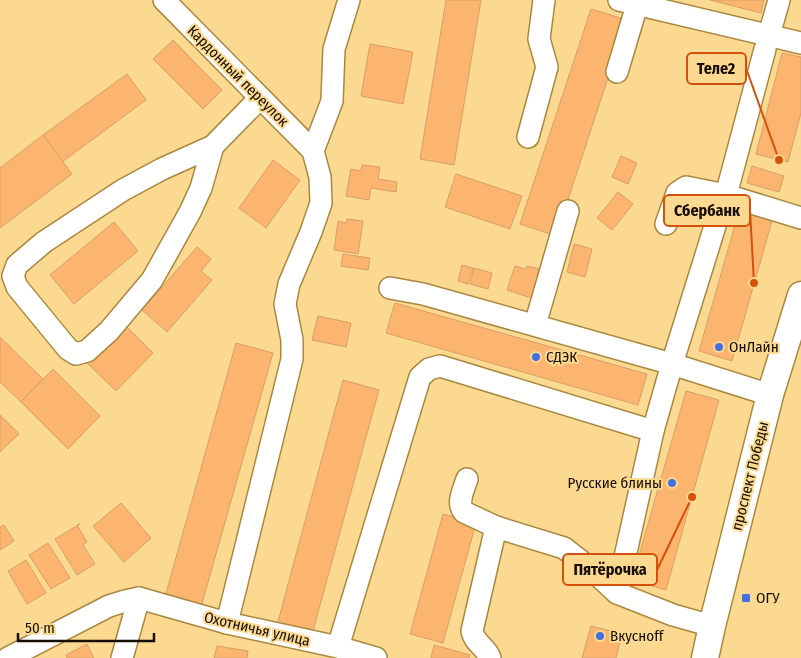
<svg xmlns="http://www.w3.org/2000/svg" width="801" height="658" font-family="'Fira Sans Condensed',sans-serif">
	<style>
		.building { fill: #fcb56f; stroke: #d89f68 }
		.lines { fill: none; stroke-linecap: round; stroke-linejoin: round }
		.minor-casing { stroke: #a98840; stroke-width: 24 }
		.major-casing { stroke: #a98840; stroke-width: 29 }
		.minor { stroke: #fff; stroke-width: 21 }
		.major { stroke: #fff; stroke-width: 26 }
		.poi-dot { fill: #4170e1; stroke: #fcd991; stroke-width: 2 }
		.labels { text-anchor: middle; stroke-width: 4; stroke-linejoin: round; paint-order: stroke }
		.street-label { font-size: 15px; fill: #170d00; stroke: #fcd991 }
		.poi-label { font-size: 15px; fill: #170d00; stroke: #fcd991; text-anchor: start }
		.leader { fill: none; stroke: #d3510b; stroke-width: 2 }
		.callout-dot { fill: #d3510b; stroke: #fcd991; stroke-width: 2 }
		.callout { fill: #fcd991; stroke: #d3510b; stroke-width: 2 }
		.callout-label { font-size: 16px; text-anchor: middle; font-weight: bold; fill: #170d00 }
	</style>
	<rect width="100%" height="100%" fill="#fcd991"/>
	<g class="building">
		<polygon points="446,0 481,0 454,165 420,159"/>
		<polygon points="710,0 764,0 761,13"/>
		<polygon points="591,9 627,20 556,236 520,224"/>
		<polygon points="173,40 222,90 203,109 153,59"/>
		<polygon points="370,44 413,52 403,104 361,96"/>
		<polygon points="782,53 801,57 801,113 788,162 756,154"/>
		<polygon points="127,74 146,100 62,162 43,135"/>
		<polygon points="43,135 72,174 0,228 0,168"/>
		<polygon points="621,156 637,163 628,184 612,177"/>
		<polygon points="273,160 300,180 266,228 239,208"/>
		<polygon points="362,165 380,167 378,179 397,182 396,192 371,188 369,200 346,196 351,169 361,171"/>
		<polygon points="752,166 784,176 779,192 747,183"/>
		<polygon points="456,174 522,196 510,229 445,207"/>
		<polygon points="618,192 633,204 612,230 597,218"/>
		<polygon points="739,211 772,221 732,361 699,351"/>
		<polygon points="347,219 363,221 358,254 334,250 338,221 346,223"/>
		<polygon points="114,222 138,251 74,304 50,275"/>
		<polygon points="574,244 592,249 585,277 567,272"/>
		<polygon points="197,247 211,259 201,271 212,280 167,332 142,310"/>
		<polygon points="343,254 370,258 368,270 341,266"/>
		<polygon points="462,265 473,268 468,284 458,281"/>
		<polygon points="515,266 526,269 527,266 540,269 531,298 507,290"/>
		<polygon points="474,268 492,273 488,289 470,284"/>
		<polygon points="395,303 647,374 638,405 386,333"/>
		<polygon points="318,316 351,323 346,347 312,340"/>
		<polygon points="123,323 153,353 116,391 86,362"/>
		<polygon points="0,337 43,379 21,402 0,382"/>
		<polygon points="236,343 273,353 201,607 165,597"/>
		<polygon points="53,369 100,416 68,449 21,402"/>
		<polygon points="343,380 379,390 311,638 276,629"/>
		<polygon points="686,391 719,400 666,590 632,580"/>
		<polygon points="0,415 19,434 0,452"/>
		<polygon points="121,503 151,538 124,562 93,526"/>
		<polygon points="443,514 476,523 443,643 410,634"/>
		<polygon points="80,524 77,525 87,542 83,545 95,564 77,575 55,539"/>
		<polygon points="4,525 14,541 0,550 0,527"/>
		<polygon points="48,543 70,578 51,589 29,555"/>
		<polygon points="26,560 46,593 27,604 8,571"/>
		<polygon points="591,626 622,634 616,658 582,658"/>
		<polygon points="87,644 94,658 67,658 66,655"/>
		<polygon points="434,645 470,655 469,658 431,658"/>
		<polygon points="217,646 248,651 247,658 214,658"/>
	</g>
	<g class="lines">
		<g class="minor-casing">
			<g id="minor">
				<polyline points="164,0 313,151 320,177 321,203 311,232 289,284 285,304 292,340 292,359 227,623"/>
				<polyline points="619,0 801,43"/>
				<polyline points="769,35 779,0"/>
				<polyline points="617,72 637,5"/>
				<polyline points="528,137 547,67 539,39 544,0"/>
				<polyline points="213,146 162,169 123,190 44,242 17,265 13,276 17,287 68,349 76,354 87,351 109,331 152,280 190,212 201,188 213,146 260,98"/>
				<polyline points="313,151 332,101 334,49 349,0"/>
				<polyline points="726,195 765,49"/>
				<polyline points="666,224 677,193 686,187 726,195 801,218"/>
				<polyline points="390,288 423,294 672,364 770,395"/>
				<polyline points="535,325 568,211"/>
				<path d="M467,479C464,489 456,503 464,512L496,527"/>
				<polyline points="617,593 653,431 672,364 715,226"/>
				<polyline points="338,647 420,377 429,369 440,366 653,431"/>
				<polyline points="8,658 109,606 125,601 139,598 227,623 338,647 376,658"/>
				<polyline points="122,658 139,598"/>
				<path d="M490,658C486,647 474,643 472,631L496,527L564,548L591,569L617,593L673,615L712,626"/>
			</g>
		</g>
		<g class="major-casing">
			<polyline id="major" points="705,658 712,626 770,395 801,295"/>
		</g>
		<use href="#minor" class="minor"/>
		<use href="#major" class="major"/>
	</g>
	<g class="poi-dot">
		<circle cx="719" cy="347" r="5"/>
		<circle cx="536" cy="357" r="5"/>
		<circle cx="672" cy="483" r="5"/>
		<rect x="741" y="593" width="10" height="10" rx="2.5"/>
		<circle cx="600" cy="636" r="5"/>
	</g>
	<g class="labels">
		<g class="street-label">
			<text transform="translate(238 76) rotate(45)" y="5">Кардонный переулок</text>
			<text transform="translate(750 476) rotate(-76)" y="5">проспект Победы</text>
			<text transform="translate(257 629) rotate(13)" y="5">Охотничья улица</text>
		</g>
		<g class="poi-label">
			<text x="729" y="352">ОнЛайн</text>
			<text x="546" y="362">СДЭК</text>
			<text x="662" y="488" text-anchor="end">Русские блины</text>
			<text x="756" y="603">ОГУ</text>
			<text x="610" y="641">Вкусноff</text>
		</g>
	</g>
	<path class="leader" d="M779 160L746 68M754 283L750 210M692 497L657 570"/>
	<g class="callout-dot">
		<circle cx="779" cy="160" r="5"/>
		<circle cx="754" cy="283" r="5"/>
		<circle cx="692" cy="497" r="5"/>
	</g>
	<g class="callout">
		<rect x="687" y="53" width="59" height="31" rx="5"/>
		<rect x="664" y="195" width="86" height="31" rx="5"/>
		<rect x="563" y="554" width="94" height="31" rx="5"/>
	</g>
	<g class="callout-label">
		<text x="716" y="74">Теле2</text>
		<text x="707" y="216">Сбербанк</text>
		<text x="610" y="575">Пятёрочка</text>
	</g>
	<path d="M18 633v8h136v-8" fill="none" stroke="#170d00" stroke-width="2.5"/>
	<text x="25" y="633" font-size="15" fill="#170d00" stroke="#fcd991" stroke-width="4" paint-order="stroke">50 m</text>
</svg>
